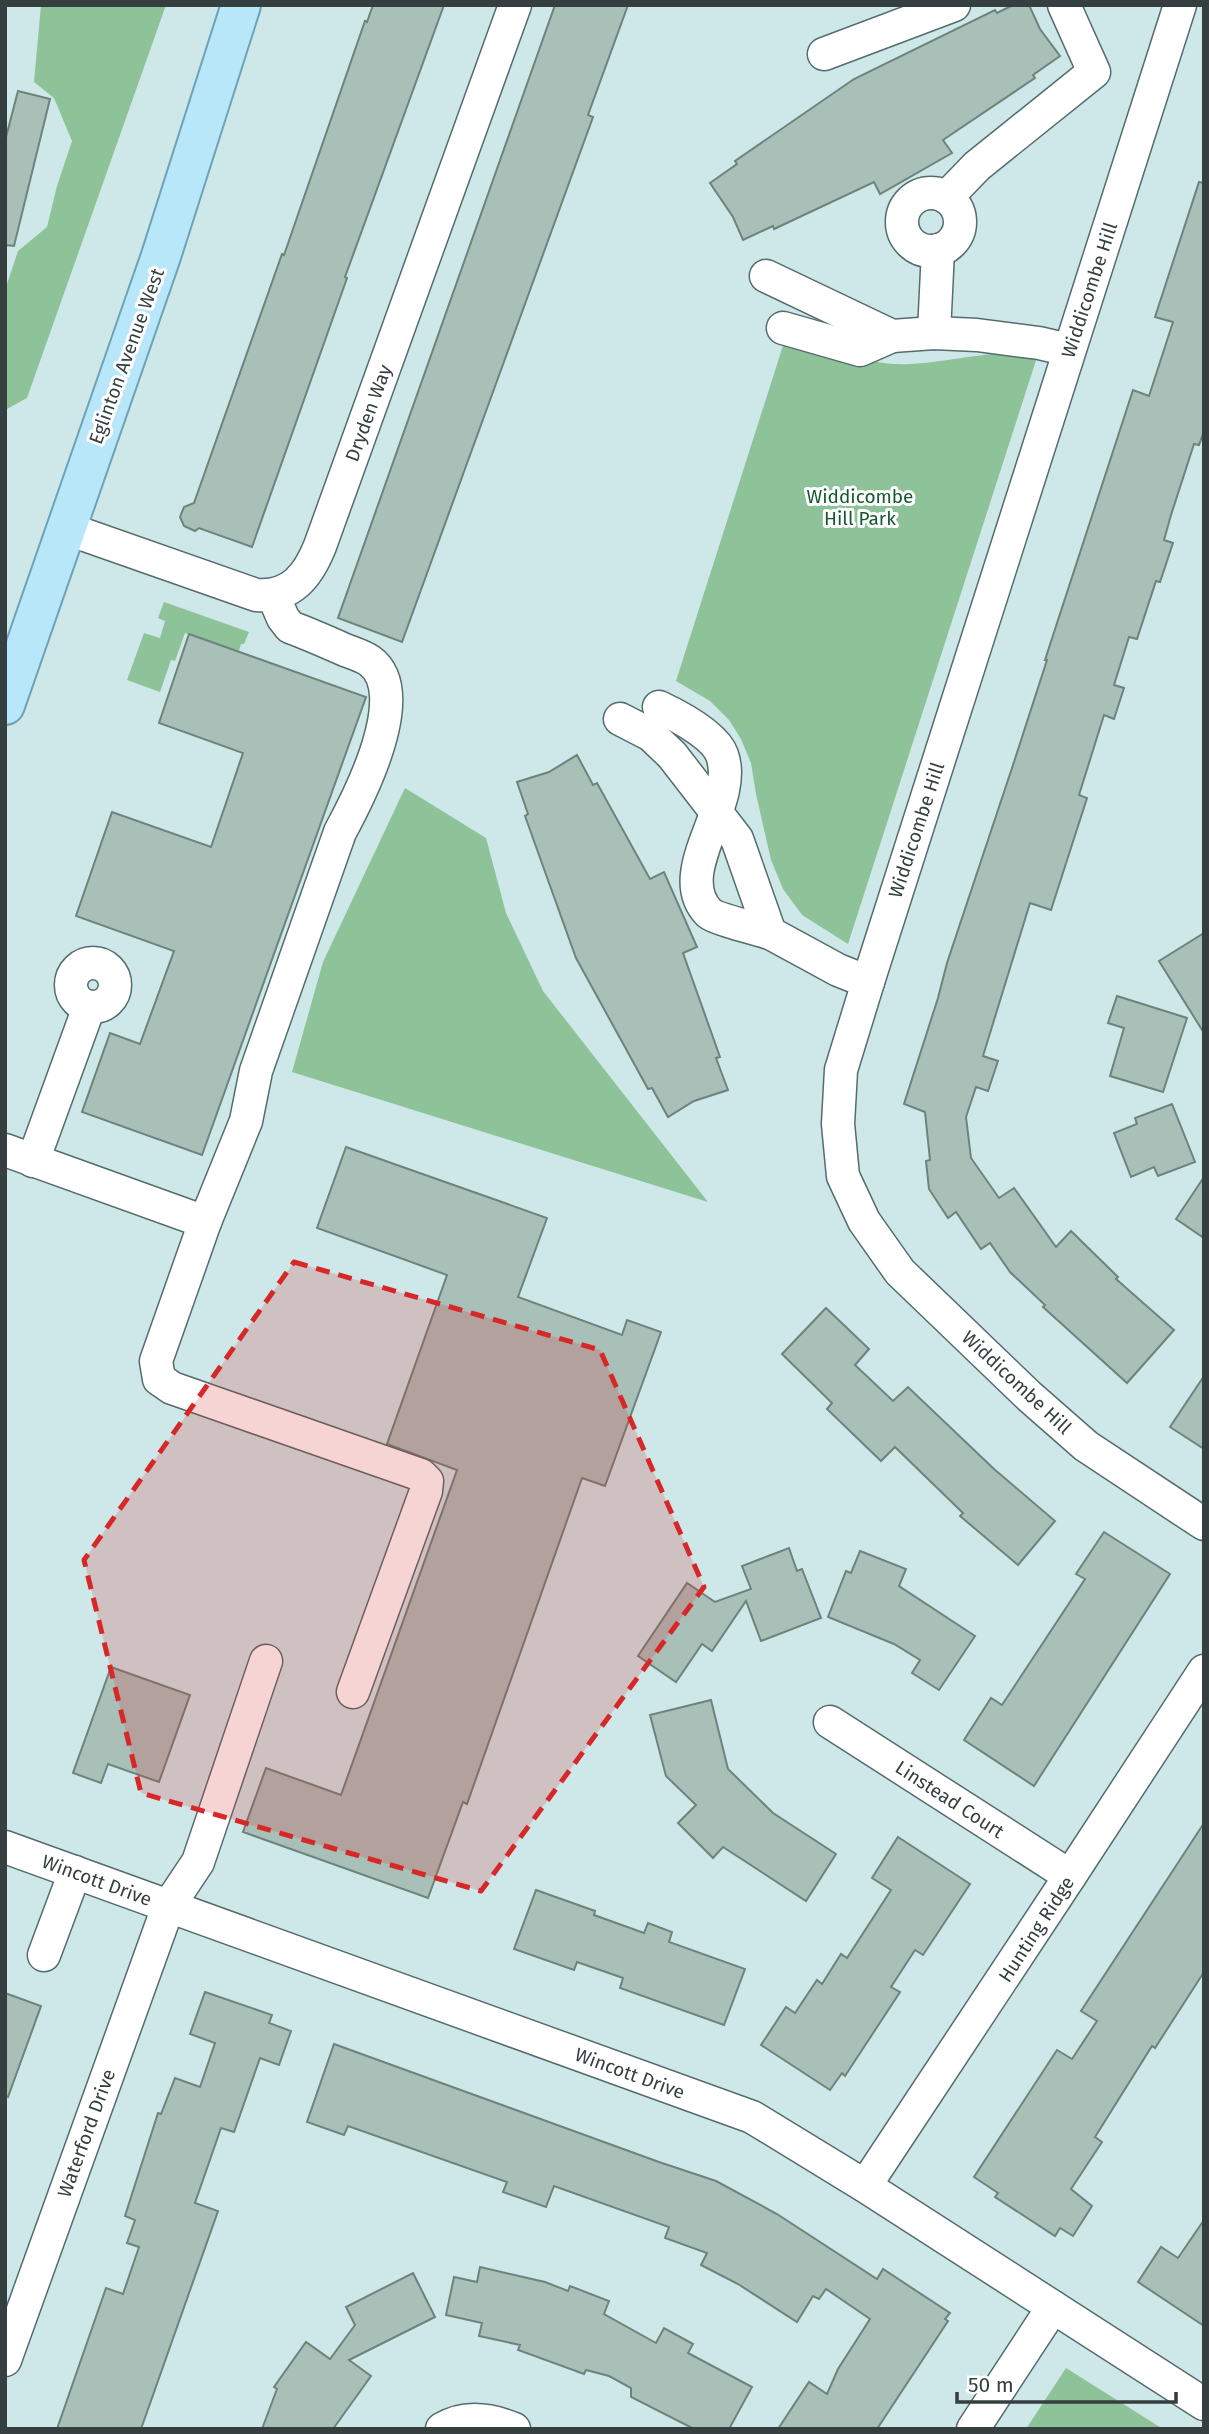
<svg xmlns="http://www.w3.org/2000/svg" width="1209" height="2434" font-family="'Fira Sans',sans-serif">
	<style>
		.green { fill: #8ec39a }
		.building { fill: #a9c0b9; stroke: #6d837c; stroke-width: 2 }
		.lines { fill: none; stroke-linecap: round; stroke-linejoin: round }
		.minor-casing { stroke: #556c6d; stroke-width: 35 }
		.major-casing { stroke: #6da2b7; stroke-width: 42 }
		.minor { stroke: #fff; stroke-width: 32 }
		.major { stroke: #b9e7fa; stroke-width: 38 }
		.marked { fill: #d62828; fill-opacity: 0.2; stroke: #d62828; stroke-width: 5; stroke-dasharray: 14 9; stroke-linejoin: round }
		.labels { text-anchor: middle; stroke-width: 6; stroke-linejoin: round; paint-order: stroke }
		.street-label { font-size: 19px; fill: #353f3f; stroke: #fff }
		.park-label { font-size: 19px; fill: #15582d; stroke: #fff }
	</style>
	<rect width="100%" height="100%" fill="#cee7e8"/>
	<g class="green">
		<polygon points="41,5 166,5 27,398 5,410 5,290 18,251 47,227 57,186 72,141 54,98 34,82"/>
		<path d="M787,333C826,347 868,367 911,364C954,361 996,350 1039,351L848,944L802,915L783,889L771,860L756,794L751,763L741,739L729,720L710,701L676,681Z"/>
		<polygon points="164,602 249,632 244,644 241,644 239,651 185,633 175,661 171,660 160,692 127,680 144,633 160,638 165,621 158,618"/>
		<polygon points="405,788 486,838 506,913 543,991 708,1202 292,1072 323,962"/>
		<polygon points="1066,2368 1163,2429 1026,2429"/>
	</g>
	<g class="building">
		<polygon points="373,5 444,5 345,277 347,278 252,547 199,528 195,531 184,526 180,517 184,507 194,503 282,254 284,255 365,21 367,22"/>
		<polygon points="555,5 628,5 588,115 593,117 402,642 338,618"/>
		<polygon points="1013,5 1029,5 1040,29 1060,56 1033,75 1035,78 943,140 952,153 880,194 874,182 774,229 773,226 743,240 733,217 710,183 737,164 735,161 854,79 995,10 997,13"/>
		<polygon points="18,91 50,99 14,246 5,245 5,141"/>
		<polygon points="1199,182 1204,183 1204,431 1199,445 1194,444 1171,515 1164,540 1173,543 1160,582 1156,581 1137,639 1129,637 1114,685 1124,688 1114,719 1104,715 1079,795 1087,798 1051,910 1030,903 983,1056 998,1061 988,1091 976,1087 966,1117 971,1158 999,1198 1014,1188 1056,1247 1071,1231 1118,1277 1116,1279 1174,1330 1127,1383 1043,1307 1045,1305 1010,1272 990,1243 981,1249 956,1212 948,1218 929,1189 926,1161 930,1160 925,1112 904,1104 938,998 947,963 1013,765 1047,660 1045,660 1133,390 1149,396 1173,322 1155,317"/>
		<polygon points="189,634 366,697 202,1155 82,1112 110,1033 140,1044 174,951 76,916 112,812 211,847 243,753 159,723"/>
		<polygon points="577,755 593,785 597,783 650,879 664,872 697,947 683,953 720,1057 716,1058 728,1090 694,1101 668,1117 652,1088 648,1089 576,958 525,816 528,814 517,782 549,772"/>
		<polygon points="1204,933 1204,1033 1159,961"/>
		<polygon points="1117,996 1187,1018 1163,1092 1110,1076 1124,1028 1108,1023"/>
		<polygon points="1172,1104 1195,1162 1158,1176 1154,1167 1131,1177 1114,1133 1137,1124 1135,1118"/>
		<polygon points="346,1147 547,1218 518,1297 622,1335 627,1320 661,1332 605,1486 582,1478 467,1804 463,1802 428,1898 243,1832 266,1768 341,1795 457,1470 387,1444 447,1275 317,1228"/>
		<polygon points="1204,1177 1204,1238 1176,1219"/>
		<polygon points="826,1308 869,1349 855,1365 893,1401 908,1387 994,1469 1055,1521 1018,1565 960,1516 963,1513 895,1447 881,1461 827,1409 832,1403 782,1354"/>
		<polygon points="1204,1376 1204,1449 1170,1427"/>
		<polygon points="1104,1532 1170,1574 1034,1786 964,1740 991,1698 1002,1705 1085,1579 1076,1574"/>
		<polygon points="789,1548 797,1571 802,1569 821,1618 761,1641 746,1601 712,1651 702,1644 676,1682 638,1656 687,1583 715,1602 751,1589 742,1566"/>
		<polygon points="860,1551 906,1569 899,1586 975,1636 939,1690 912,1673 920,1660 894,1644 828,1617 846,1571 851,1573"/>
		<polygon points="111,1667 190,1695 159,1782 108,1764 101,1783 73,1773"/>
		<polygon points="711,1700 728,1769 773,1813 836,1854 806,1901 723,1847 713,1858 678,1823 696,1805 666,1776 650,1715"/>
		<polygon points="1204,1823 1204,1972 1155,2048 1152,2046 1095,2137 1102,2142 1071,2189 1092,2206 1073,2236 1060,2228 1055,2236 995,2197 998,2193 974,2177 1057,2050 1072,2059 1097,2021 1081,2011"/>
		<polygon points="898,1837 970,1884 923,1955 915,1950 891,1987 900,1992 845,2076 842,2073 830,2090 761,2045 786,2007 795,2013 817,1980 822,1984 841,1954 847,1958 891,1890 872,1878"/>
		<polygon points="536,1890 595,1911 594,1915 644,1933 648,1923 672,1932 669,1942 745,1969 724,2025 620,1988 623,1978 577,1962 574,1970 514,1949"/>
		<polygon points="205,1992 272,2015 269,2023 291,2031 279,2065 260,2058 234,2132 221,2128 195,2203 218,2211 141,2429 57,2429 106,2288 123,2294 139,2247 127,2243 135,2220 125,2216 158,2113 161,2114 175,2078 200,2087 215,2043 190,2034"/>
		<polygon points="5,1993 41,2006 8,2097 5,2096"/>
		<polygon points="334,2044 659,2162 716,2181 777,2214 877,2279 883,2269 950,2313 945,2319 948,2321 877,2429 778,2429 809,2382 827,2394 838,2369 870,2319 826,2289 819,2299 813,2296 797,2322 738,2284 701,2265 707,2253 665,2238 669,2227 554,2186 546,2207 503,2192 507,2182 348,2126 344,2135 307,2122"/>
		<polygon points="1204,2220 1204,2326 1138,2282 1161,2247 1178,2258"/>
		<polygon points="480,2267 545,2282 568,2291 570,2286 609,2301 604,2314 656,2343 664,2328 693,2344 688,2353 752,2387 729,2429 694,2429 631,2397 631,2388 609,2376 586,2370 584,2374 518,2350 520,2345 479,2336 482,2323 446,2315 454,2277 477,2282"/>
		<polygon points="413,2273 435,2317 349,2360 371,2376 333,2429 262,2429 277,2389 274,2387 306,2342 330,2359 355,2325 346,2307"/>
	</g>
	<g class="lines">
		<g class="minor-casing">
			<g id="minor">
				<polyline points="1180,5 868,982 841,1070 838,1124 843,1176 864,1221 900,1272 1029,1396 1086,1446 1204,1524"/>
				<polyline points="824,54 954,5"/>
				<circle cx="931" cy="222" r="29"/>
				<polyline points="947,197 977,166 1094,72 1064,5"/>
				<polyline points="766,276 892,336 934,333 977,335 1039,343 1069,350"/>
				<polyline points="783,328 860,350 892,336"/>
				<polyline points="934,333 938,250"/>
				<path d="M65,528L256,595C291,598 308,576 320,546L515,5"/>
				<path d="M273,595L283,618L290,627C309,634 327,642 345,650C353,653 363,656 370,661C413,693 359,797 340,832L256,1071L246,1121L205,1222L156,1361L159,1379L172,1388L421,1475L427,1481L426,1491L353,1692"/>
				<path d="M659,707C678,716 715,735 722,755C740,804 669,872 709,913C716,919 758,929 770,933"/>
				<polyline points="620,719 651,735 672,755 737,839 770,933 838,970 868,982"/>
				<circle cx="93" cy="985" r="22"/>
				<polyline points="5,1150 205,1222"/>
				<polyline points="33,1161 89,1007"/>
				<polyline points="830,1722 1070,1876"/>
				<polyline points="5,1847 752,2117 865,2186 1204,2404"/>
				<polyline points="44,1955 75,1872"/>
				<polyline points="865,2186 1070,1876 1204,1671"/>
				<polyline points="5,2360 168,1907 198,1862 266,1661"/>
				<path d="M442,2429C465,2415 490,2419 514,2429"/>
				<polyline points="973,2429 1053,2307"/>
			</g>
		</g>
		<g class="major-casing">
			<polyline id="major" points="5,705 161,256 241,5"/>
		</g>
		<use href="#minor" class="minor"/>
		<use href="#major" class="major"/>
	</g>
	<path class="marked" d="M294,1262L600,1350L704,1587L481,1891L141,1793L84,1560Z"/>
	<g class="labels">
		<g class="street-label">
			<text transform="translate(1089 290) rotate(-72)" y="7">Widdicombe Hill</text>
			<text transform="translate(126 356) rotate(-70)" y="7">Eglinton Avenue West</text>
			<text transform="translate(368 413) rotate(-70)" y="7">Dryden Way</text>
			<text transform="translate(916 830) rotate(-72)" y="7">Widdicombe Hill</text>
			<text transform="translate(1017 1382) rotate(43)" y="7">Widdicombe Hill</text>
			<text transform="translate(950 1799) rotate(33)" y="7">Linstead Court</text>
			<text transform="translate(97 1880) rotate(20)" y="7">Wincott Drive</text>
			<text transform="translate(1036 1929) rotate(-57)" y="7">Hunting Ridge</text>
			<text transform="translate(630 2073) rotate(20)" y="7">Wincott Drive</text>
			<text transform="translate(86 2133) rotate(-70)" y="7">Waterford Drive</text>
		</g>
		<g class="park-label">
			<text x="860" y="503">Widdicombe<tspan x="860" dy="22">Hill Park</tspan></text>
		</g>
	</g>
	<rect width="1209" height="2434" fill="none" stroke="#353f3f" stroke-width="14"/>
	<path d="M957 2392v10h219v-10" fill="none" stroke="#353f3f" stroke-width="3.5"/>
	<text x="968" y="2392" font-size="21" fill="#353f3f" stroke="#ffffff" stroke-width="5" paint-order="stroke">50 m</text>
</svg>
